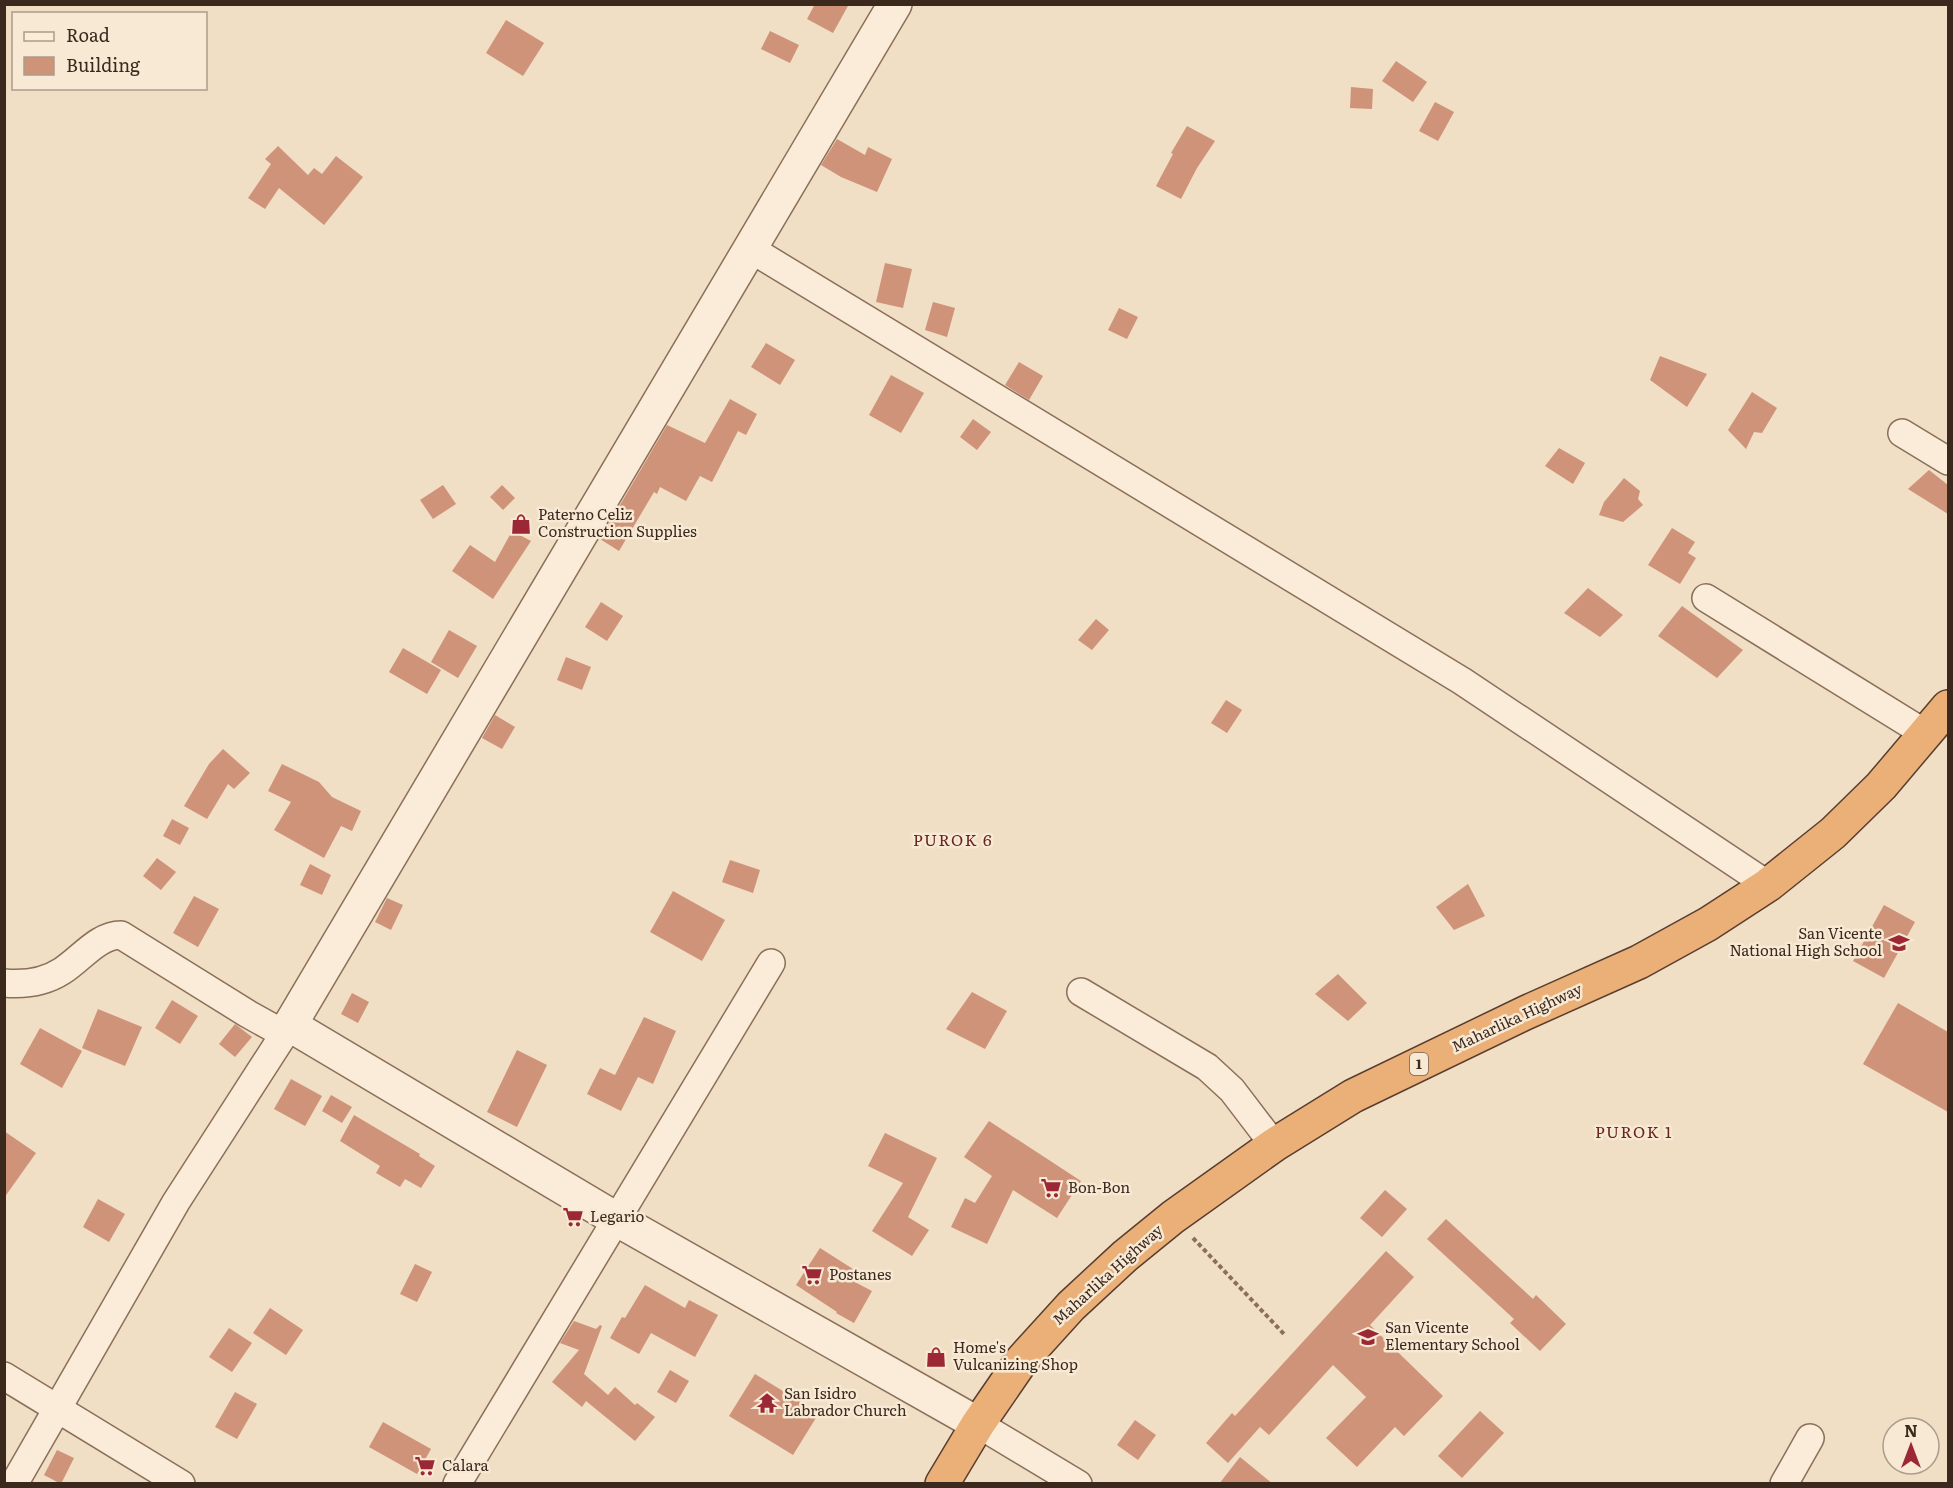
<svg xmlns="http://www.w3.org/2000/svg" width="1953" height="1488" font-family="Literata,serif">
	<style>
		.building { fill: #cf9379 }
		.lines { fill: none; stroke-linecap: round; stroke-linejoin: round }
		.minor-casing { stroke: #8b6f5a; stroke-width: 30 }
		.tertiary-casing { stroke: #8b6f5a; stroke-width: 36 }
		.trunk-casing { stroke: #593d2e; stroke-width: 36 }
		.path { stroke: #8b6f5a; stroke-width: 4; stroke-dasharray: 4.5 3; stroke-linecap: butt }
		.minor { stroke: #faecd8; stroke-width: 27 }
		.tertiary { stroke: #faecd8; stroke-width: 33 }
		.trunk { stroke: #eab078; stroke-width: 33 }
		.labels { text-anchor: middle; stroke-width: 5; stroke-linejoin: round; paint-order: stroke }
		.shield { fill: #f7e9d4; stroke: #736355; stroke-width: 1.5 }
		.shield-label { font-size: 14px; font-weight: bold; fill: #3b291e }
		.poi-label { font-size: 15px; fill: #3b291e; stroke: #f7e9d4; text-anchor: start }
		.street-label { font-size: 15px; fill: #3b291e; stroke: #f7e9d4 }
		.neighbourhood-label { font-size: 16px; letter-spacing: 1.5px; fill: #69241c; stroke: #f7e9d4 }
	</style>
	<rect width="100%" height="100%" fill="#f0dec5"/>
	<g class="building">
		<polygon points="815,4 849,4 833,33 807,19"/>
		<polygon points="506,20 544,43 523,76 486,53"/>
		<polygon points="770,31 799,45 790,63 761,49"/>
		<polygon points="1396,61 1427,82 1413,102 1382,81"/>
		<polygon points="1351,87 1373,89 1372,109 1350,108"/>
		<polygon points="1435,102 1454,112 1438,141 1419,131"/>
		<polygon points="1187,126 1215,141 1197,168 1181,199 1156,186 1173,154 1171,153"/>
		<polygon points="837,139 865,155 868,147 892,159 877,192 841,177 821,165"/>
		<polygon points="278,146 308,175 314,168 322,174 336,156 363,177 324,225 279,188 265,209 248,198 271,164 265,159"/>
		<polygon points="885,263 912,269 903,308 876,302"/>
		<polygon points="933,302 955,308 947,337 925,330"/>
		<polygon points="1119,308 1138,317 1127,339 1108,330"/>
		<polygon points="766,343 795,360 780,385 751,367"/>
		<polygon points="1660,356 1707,374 1687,407 1650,380"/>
		<polygon points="1019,362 1043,376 1029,400 1005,385"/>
		<polygon points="891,375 924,393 901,433 869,415"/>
		<polygon points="1752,392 1777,408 1762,433 1754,432 1746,449 1728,430"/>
		<polygon points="730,399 757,414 746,435 738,431 712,482 700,476 686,501 660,487 657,494 654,492 619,551 600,539 667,425 705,443"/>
		<polygon points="973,419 991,432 977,450 960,437"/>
		<polygon points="1559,448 1585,463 1573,484 1545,466"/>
		<polygon points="1929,470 1948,485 1948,514 1908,489"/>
		<polygon points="1624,478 1640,491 1638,499 1643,505 1623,522 1599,515 1604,502"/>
		<polygon points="443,485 456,504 433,519 420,500"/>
		<polygon points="502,485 515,498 503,510 490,497"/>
		<polygon points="1672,528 1695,542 1688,553 1696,558 1680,584 1648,565"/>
		<polygon points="512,531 531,541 493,599 452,571 470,545 495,562"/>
		<polygon points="1588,588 1623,615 1600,637 1564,613"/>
		<polygon points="601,602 623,616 607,641 585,627"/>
		<polygon points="1682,606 1743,650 1717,678 1658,636"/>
		<polygon points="1096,619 1109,630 1092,650 1078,640"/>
		<polygon points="449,630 477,646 458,678 431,662"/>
		<polygon points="403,648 441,670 427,694 389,672"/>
		<polygon points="566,657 591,667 582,690 557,680"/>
		<polygon points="1226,700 1242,710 1227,733 1211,723"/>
		<polygon points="495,715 515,727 502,749 482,738"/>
		<polygon points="223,749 250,773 234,789 228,784 207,819 184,806 209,764"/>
		<polygon points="282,764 319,782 332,797 361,811 352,831 341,826 324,858 274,830 291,802 268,791"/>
		<polygon points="172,819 189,828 180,845 163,836"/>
		<polygon points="157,858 176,872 161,890 143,876"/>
		<polygon points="730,860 760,870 753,893 722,882"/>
		<polygon points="310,864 331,875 322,895 300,885"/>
		<polygon points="1468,884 1485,916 1454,930 1436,907"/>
		<polygon points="673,891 725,920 702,961 650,932"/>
		<polygon points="194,896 219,909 198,947 173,933"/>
		<polygon points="387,898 403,905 391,930 375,922"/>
		<polygon points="1884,905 1915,922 1884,978 1853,961"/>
		<polygon points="1338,974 1367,1003 1348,1021 1315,994"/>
		<polygon points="972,992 1007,1011 985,1049 946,1029"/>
		<polygon points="352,993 369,1002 358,1023 341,1014"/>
		<polygon points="172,1000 198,1016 180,1044 155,1028"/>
		<polygon points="1898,1003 1948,1032 1948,1112 1863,1064"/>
		<polygon points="98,1009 142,1027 125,1066 82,1048"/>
		<polygon points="644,1017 676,1031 653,1084 638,1077 621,1111 587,1094 600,1068 615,1075"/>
		<polygon points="235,1024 252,1037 235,1057 219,1044"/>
		<polygon points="40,1028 82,1051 62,1088 20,1064"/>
		<polygon points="517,1050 547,1065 517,1127 487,1112"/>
		<polygon points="291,1079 322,1096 305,1126 274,1109"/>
		<polygon points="331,1095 352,1107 342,1123 322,1111"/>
		<polygon points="354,1115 420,1154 419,1156 435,1166 421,1188 405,1179 400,1187 376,1173 380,1166 340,1141"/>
		<polygon points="989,1121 1081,1181 1057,1218 1013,1190 987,1244 951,1227 965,1198 975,1203 992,1176 964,1157"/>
		<polygon points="4,1131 36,1153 4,1198"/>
		<polygon points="885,1133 937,1158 908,1217 929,1230 912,1256 872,1231 903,1183 868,1166"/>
		<polygon points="1385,1190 1407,1209 1382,1237 1360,1218"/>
		<polygon points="98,1199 125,1214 109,1242 83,1227"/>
		<polygon points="1446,1219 1533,1299 1536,1295 1566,1324 1540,1351 1510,1323 1514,1319 1427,1239"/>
		<polygon points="820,1248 853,1269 847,1278 872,1291 854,1323 836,1313 837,1312 796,1285"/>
		<polygon points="1386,1251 1414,1277 1370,1325 1443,1396 1404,1436 1395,1427 1357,1467 1326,1438 1366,1397 1333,1365 1269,1435 1260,1427 1228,1463 1206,1443 1232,1413 1235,1416"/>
		<polygon points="415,1264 432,1272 417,1302 400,1294"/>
		<polygon points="645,1285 685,1308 689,1300 718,1315 695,1357 651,1333 639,1354 610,1338 622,1317 625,1318"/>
		<polygon points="270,1308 303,1330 286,1355 253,1333"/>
		<polygon points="574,1321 596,1329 600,1325 602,1326 584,1374 608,1395 615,1387 635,1405 637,1403 655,1417 635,1441 586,1401 582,1407 552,1382 579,1350 560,1343"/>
		<polygon points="229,1328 252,1343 232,1372 209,1357"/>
		<polygon points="670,1370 689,1381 676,1403 657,1392"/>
		<polygon points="755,1374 819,1413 793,1455 729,1416"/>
		<polygon points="235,1392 257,1404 237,1439 215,1427"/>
		<polygon points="1480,1411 1504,1433 1462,1478 1438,1456"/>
		<polygon points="1135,1420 1156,1435 1138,1460 1117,1445"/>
		<polygon points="383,1422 431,1449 417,1474 369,1447"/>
		<polygon points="57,1450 74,1458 61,1484 44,1475"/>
		<polygon points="1240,1457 1273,1484 1219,1484"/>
	</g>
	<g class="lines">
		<g class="minor-casing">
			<g id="minor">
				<polyline points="749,248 1462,681 1768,885"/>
				<polyline points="1902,433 1948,461"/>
				<polyline points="1706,598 1926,734"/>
				<path d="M4,983C25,985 45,982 62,971C81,959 98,935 121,935L248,1014L284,1034"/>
				<polyline points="1081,992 1207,1067 1232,1090 1274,1145"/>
				<polyline points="4,1376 181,1484"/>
				<polyline points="978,1424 1078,1484"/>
				<polyline points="14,1484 176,1202 290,1025"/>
				<polyline points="457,1484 771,963"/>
				<polyline points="1784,1484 1810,1438"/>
			</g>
		</g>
		<g class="tertiary-casing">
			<polyline id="tertiary" points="895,4 290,1025 616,1219 978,1424"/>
		</g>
		<g class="trunk-casing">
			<polyline id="trunk" points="942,1484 978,1424 1022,1360 1071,1306 1125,1256 1173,1217 1274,1145 1353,1096 1525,1013 1639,962 1708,924 1768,885 1833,833 1881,786 1948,707"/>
		</g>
		<polyline class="path" points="1193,1238 1284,1334"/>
		<use href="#minor" class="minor"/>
		<use href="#tertiary" class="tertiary"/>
		<use href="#trunk" class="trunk"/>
	</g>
	<defs>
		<g id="shop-bare" transform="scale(1.62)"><path d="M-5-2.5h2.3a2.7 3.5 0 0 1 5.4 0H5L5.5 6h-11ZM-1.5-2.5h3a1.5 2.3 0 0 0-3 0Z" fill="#9c2836" stroke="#f7e9d4" stroke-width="2.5" paint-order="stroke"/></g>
		<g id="school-bare" transform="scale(1.62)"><path d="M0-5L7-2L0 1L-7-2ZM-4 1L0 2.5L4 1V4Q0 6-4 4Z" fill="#9c2836" stroke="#f7e9d4" stroke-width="2.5" paint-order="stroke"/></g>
		<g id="supermarket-bare" transform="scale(1.62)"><path d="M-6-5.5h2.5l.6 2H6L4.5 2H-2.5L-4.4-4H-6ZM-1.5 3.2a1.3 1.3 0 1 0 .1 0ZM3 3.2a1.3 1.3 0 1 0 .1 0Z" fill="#9c2836" stroke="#f7e9d4" stroke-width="2.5" paint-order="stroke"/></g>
		<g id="temple-bare" transform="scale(1.62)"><path d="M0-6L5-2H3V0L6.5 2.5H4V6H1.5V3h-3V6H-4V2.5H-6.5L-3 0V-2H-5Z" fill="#9c2836" stroke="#f7e9d4" stroke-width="2.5" paint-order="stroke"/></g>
	</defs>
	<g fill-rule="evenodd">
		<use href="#shop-bare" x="521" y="524"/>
		<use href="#school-bare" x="1899" y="943"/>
		<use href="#supermarket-bare" x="1051" y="1188"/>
		<use href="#supermarket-bare" x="573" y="1217"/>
		<use href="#supermarket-bare" x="812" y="1275"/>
		<use href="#school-bare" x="1368" y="1337"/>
		<use href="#shop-bare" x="936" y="1357"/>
		<use href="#temple-bare" x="767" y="1403"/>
		<use href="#supermarket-bare" x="425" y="1466"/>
	</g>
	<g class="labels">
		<rect class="shield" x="1410" y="1053" width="18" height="22" rx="4.5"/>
		<g class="shield-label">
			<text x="1419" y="1069">1</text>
		</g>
		<g class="poi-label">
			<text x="538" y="520">Paterno Celiz<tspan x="538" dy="17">Construction Supplies</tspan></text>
			<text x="1882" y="939" text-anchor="end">San Vicente<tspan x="1882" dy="17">National High School</tspan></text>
			<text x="1068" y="1193">Bon-Bon</text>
			<text x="590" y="1222">Legario</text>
			<text x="829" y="1280">Postanes</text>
			<text x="1385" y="1333">San Vicente<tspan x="1385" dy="17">Elementary School</tspan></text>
			<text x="953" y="1353">Home's<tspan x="953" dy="17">Vulcanizing Shop</tspan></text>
			<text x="784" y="1399">San Isidro<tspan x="784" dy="17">Labrador Church</tspan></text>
			<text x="442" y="1471">Calara</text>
		</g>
		<g class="street-label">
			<text transform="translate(1517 1018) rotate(-25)" y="5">Maharlika Highway</text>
			<text transform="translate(1108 1275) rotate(-42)" y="5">Maharlika Highway</text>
		</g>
		<g class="neighbourhood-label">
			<text x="953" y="846">PUROK 6</text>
			<text x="1634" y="1138">PUROK 1</text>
		</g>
	</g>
	<rect width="1953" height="1488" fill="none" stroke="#3b291e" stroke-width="12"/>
	<rect x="12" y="12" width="195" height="78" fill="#f7e9d4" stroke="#ac9c8b" stroke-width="1.5"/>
	<rect x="24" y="32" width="30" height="9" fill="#faecd8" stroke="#ac9c8b" stroke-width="1.5"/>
	<text x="66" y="42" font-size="18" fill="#3b291e">Road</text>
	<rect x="24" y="57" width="30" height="18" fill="#cf9379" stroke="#ac9c8b" stroke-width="1.5"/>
	<text x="66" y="72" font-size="18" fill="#3b291e">Building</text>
	<g transform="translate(1911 1446)"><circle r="28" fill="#f7e9d4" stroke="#ac9c8b" stroke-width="1.5"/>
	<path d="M0-4.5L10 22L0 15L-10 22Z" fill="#9c2836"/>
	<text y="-9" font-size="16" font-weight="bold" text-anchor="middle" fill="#3b291e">N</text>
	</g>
</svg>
